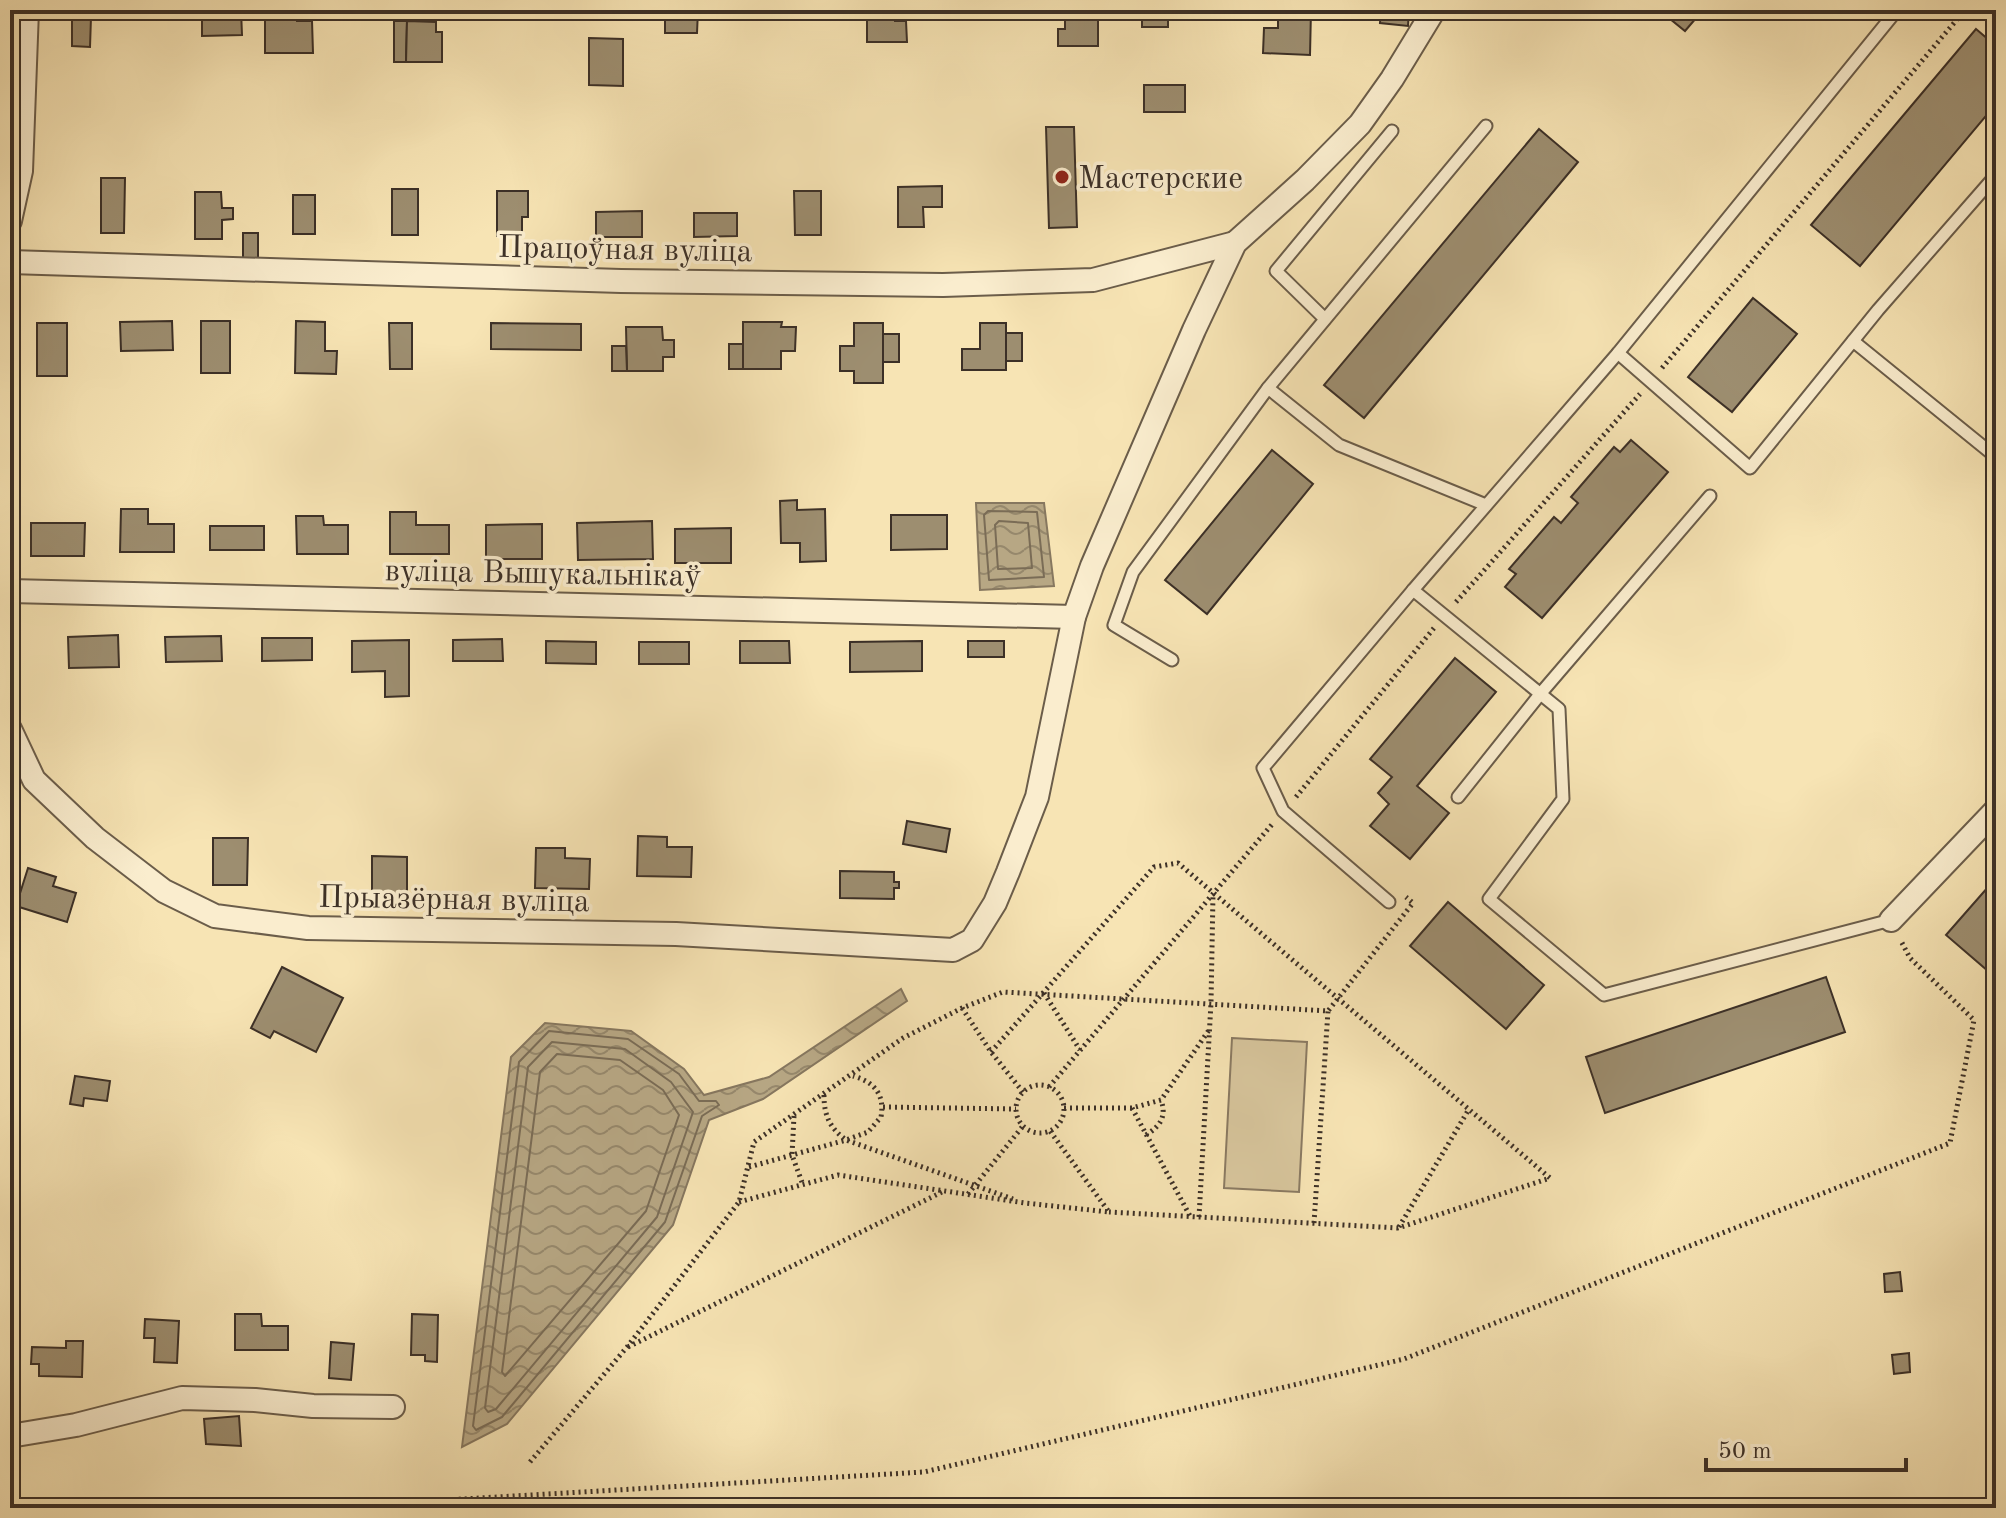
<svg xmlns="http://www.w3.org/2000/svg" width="2006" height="1518" font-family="'Old Standard TT',serif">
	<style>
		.pitch { fill: #d7c59c; stroke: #8a7a62; stroke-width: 2 }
		.water { fill: url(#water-waves); stroke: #86775f; stroke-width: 2 }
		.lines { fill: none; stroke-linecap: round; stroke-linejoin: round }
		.shore { stroke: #7a6c56; stroke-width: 2 }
		.building { fill: #9d8e70; stroke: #3c3027; stroke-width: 2 }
		.service-casing { stroke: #6b5d4a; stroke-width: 15 }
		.minor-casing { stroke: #6b5d4a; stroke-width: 26 }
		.path { stroke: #3c3027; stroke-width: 5; stroke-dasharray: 2 4; stroke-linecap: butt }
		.service { stroke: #faedce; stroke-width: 11 }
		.minor { stroke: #faedce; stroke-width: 22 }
		.poi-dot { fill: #8f2418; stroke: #faedce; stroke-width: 3 }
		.labels { text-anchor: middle; stroke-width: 7; stroke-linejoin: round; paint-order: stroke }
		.poi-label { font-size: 32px; fill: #3c3027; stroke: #faedce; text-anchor: start }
		.street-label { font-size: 32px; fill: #3c3027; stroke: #faedce }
	</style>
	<defs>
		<pattern id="water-waves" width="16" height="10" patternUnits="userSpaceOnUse" patternTransform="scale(2)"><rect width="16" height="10" fill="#b7a784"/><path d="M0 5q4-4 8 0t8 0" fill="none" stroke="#96886c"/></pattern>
	</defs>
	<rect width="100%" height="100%" fill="#f7e4b4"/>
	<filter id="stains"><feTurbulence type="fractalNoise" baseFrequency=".0025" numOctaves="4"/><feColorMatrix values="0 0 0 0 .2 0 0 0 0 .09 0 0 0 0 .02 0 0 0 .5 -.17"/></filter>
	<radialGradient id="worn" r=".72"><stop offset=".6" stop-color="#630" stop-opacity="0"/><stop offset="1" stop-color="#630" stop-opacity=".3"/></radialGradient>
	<polygon class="pitch" points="1232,1038 1307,1042 1299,1192 1224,1188"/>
	<g class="water">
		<polygon points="976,503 1044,503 1054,586 980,590"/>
		<polygon points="901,989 907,1001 763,1099 709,1120 673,1225 507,1424 462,1447 511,1057 545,1023 631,1031 684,1069 704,1095 769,1077"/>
	</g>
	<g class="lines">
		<g class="shore">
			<polygon points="988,511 1037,512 1044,577 989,580 984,515"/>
			<polygon points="999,521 1028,523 1032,568 998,569 995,525"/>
			<polygon points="549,1031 628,1039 679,1074 699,1101 716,1101 719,1105 702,1116 665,1222 502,1417 476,1430 473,1426 519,1062"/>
			<polygon points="552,1042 625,1049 671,1082 693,1112 657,1217 496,1409 488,1412 485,1408 528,1067"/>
			<polygon points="557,1054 620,1060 663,1090 679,1115 646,1211 505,1376 502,1372 540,1072"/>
		</g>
	</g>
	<g class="building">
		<polygon points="72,10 120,10 120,18 91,17 90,47 72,46"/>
		<polygon points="208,10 241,10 242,35 202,36 202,17 208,17"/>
		<polygon points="265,10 297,10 297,21 312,21 313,53 265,53"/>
		<polygon points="665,10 698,10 697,33 665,33"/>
		<polygon points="867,10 895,10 895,21 906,21 907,42 867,42"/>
		<rect x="945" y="10" width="42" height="3"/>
		<polygon points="1065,10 1098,10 1098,46 1058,46 1058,29 1065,29"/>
		<rect x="1142" y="10" width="26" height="17"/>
		<polygon points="1278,10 1311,10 1310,55 1263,53 1264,28 1278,28"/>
		<polygon points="1381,10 1409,10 1408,26 1380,23"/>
		<polygon points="1659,10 1703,10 1685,31"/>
		<polygon points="394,21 407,21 406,62 394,62"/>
		<polygon points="407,21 436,22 436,32 442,32 442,62 406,62"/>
		<polygon points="1976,29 1996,46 1996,104 1860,266 1811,225"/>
		<polygon points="589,38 623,39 623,86 589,85"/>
		<rect x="1144" y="85" width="41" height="27"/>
		<polygon points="1046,127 1074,127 1077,227 1049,228"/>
		<polygon points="1539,129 1578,162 1364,418 1324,385"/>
		<polygon points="101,178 125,178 124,233 101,233"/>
		<polygon points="942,186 942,207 923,207 924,227 898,227 898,187"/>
		<rect x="392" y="189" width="26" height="46"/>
		<polygon points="497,191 528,191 528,217 522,217 522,236 497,236"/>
		<polygon points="794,191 821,191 821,235 795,235"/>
		<polygon points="195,192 221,192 222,208 233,208 233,219 222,220 222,239 195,239"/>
		<rect x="293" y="195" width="22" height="39"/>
		<polygon points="642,211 642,237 596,237 596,212"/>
		<polygon points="694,213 737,213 737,236 694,237"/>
		<rect x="243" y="233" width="15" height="27"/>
		<polygon points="1753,298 1797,334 1732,412 1688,377"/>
		<polygon points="172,321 173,350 121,351 120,322"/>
		<rect x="201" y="321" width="29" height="52"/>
		<polygon points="296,321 325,322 325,351 337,351 336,374 295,373"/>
		<polygon points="743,322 782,322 781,327 796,327 795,351 781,351 781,369 743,369"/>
		<rect x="37" y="323" width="30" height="53"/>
		<polygon points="389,323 412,323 412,369 390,369"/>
		<polygon points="491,323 581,324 581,350 491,349"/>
		<polygon points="854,323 883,323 883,383 854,383 854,371 840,371 840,346 854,346"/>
		<polygon points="980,323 1006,323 1006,370 962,370 962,349 980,349"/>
		<polygon points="626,327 662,327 663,340 674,340 674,357 663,357 663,371 627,371"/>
		<rect x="1006" y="333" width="16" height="28"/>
		<rect x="883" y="334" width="16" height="28"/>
		<rect x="729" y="344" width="14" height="25"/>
		<polygon points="612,346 626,346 627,371 612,371"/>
		<polygon points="1631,440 1668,472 1542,618 1505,587 1516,574 1509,569 1554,517 1561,523 1578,503 1571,497 1614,447 1620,452"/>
		<polygon points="1272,450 1313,484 1207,614 1165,580"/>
		<polygon points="797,500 797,510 825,509 826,561 800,562 800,543 781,543 780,501"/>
		<polygon points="121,509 148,509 148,524 174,524 174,552 120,552"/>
		<polygon points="390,512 416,512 416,525 449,525 449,554 390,554"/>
		<polygon points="891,515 947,515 947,549 891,550"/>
		<polygon points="296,516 323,516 324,525 348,525 348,554 297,554"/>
		<polygon points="652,521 653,559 578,560 577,523"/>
		<polygon points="31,523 85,523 84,556 31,556"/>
		<polygon points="542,524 542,559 486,559 486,525"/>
		<rect x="210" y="526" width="54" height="24"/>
		<polygon points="731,528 731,563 675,563 675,529"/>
		<polygon points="118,635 119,667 69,668 68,637"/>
		<polygon points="221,636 222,661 166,662 165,637"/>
		<polygon points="262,638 312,638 312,660 262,661"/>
		<polygon points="502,639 503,661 453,661 453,640"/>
		<polygon points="409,640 409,696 385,697 385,671 352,672 352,641"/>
		<polygon points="546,641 596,642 596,664 546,663"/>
		<polygon points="740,641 789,641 790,663 740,663"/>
		<polygon points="922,641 922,671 850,672 850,642"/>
		<rect x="968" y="641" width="36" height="16"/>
		<rect x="639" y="642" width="50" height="22"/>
		<polygon points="1455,658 1496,692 1417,786 1449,813 1410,859 1370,826 1389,804 1378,793 1392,777 1370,759"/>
		<polygon points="907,821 950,829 946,852 903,844"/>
		<polygon points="638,836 667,837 667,847 692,847 691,877 637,876"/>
		<polygon points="213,838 248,838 247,885 213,885"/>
		<polygon points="536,848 565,848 565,858 590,859 589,889 535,888"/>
		<polygon points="372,856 407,857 407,903 372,903"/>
		<polygon points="28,868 56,877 53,886 76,893 67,922 16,906"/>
		<polygon points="840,871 894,872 894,882 899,882 899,888 894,888 894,899 840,898"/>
		<polygon points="1996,878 1996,962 1988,971 1946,935"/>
		<polygon points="1448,902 1544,985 1506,1029 1410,946"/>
		<polygon points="282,967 343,998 316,1052 274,1031 270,1038 251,1028"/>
		<polygon points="1826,977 1845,1032 1605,1113 1586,1057"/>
		<polygon points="75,1076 110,1081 107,1101 84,1098 83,1106 70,1104"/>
		<polygon points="1900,1272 1902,1291 1885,1292 1884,1274"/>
		<polygon points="235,1314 261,1314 262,1326 288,1326 288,1350 235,1350"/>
		<polygon points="412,1314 438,1315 437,1362 425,1361 425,1355 411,1355"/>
		<polygon points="145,1319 179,1321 177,1363 154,1362 155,1338 144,1338"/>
		<polygon points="66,1341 83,1341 82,1377 39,1376 39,1364 31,1364 32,1347 66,1348"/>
		<polygon points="331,1342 354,1344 351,1380 329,1378"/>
		<polygon points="1909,1353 1910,1372 1894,1374 1892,1355"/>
		<polygon points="239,1416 241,1446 206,1444 204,1419"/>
	</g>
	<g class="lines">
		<g class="service-casing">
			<g id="service">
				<polyline points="1486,126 1268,388 1339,445 1486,505"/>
				<polyline points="1325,319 1276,271 1392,131"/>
				<polyline points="1853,341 1996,457"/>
				<polyline points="1618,353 1750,468 1878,310 1996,175"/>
				<polyline points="1172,660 1114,625 1133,572 1268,388"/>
				<polyline points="1458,797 1541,693 1710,496"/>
				<polyline points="1389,902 1283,811 1263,768 1413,590"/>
				<polyline points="1891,920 1604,995 1489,899 1563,799 1559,709 1413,590 1618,353 1897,10"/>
			</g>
		</g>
		<g class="minor-casing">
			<g id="minor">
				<polyline points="10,221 21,171 27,10"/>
				<polyline points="10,262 621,281 943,285 1093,280 1235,243"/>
				<polyline points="10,591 1074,617"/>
				<polyline points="10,729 34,780 95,838 164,891 215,916 308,928 676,934 953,950 972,940 995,903 1008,872 1037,797 1074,617 1092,566 1194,330 1235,243 1305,180 1360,124 1392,79 1434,10"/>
				<polyline points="1891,920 1996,810"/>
				<polyline points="10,1436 76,1425 182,1398 255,1400 313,1406 393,1407"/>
			</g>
		</g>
		<g class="path">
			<polyline points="1662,368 1965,10"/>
			<polyline points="1456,602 1640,394"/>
			<polyline points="1296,797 1434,628"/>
			<polyline points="1044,993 1080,1050"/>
			<polyline points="962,1008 991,1052 1023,1092"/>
			<polyline points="991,1052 1154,867 1178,863 1550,1178 1398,1228 1109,1212"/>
			<circle cx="1040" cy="1109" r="24"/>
			<polyline points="1049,1087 1274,822"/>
			<path d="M824,1095C824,1116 830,1128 846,1140L868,1132L881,1117C885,1094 874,1082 853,1076"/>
			<polyline points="883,1107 1016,1109"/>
			<polyline points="1064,1108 1132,1108 1161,1100 1209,1030"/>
			<polyline points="1132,1108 1190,1216"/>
			<polyline points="794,1116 792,1155 803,1185"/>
			<path d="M1146,1135C1160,1126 1167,1117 1161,1100"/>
			<polyline points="749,1167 846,1140 1013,1199"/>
			<polyline points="968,1194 1023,1126"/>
			<polyline points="739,1202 838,1175 1025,1203 1109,1212 1050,1131"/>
			<polyline points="1199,1217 1211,1003 1213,894"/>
			<polyline points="1314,1223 1328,1011"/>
			<polyline points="1399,1227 1469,1109"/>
			<polyline points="628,1347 942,1192"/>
			<polyline points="530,1462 627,1347 739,1202 754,1142 903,1038 962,1008 1003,992 1328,1011 1413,903 1406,897"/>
			<polyline points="10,1505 31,1508"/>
			<polyline points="309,1508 924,1472 1404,1359 1950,1143 1974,1020 1910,958 1901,941"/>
		</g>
		<use href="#service" class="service"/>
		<use href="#minor" class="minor"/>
	</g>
	<circle class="poi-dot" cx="1062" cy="177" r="8"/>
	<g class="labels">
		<g class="poi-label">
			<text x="1078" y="188">Мастерские</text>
		</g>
		<g class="street-label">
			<text transform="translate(625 248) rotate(1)" y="11">Працоўная вуліца</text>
			<text transform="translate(543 572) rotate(1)" y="11">вуліца Вышукальнікаў</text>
			<text transform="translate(454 898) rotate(1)" y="11">Прыазёрная вуліца</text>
		</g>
	</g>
	<rect width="2006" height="1518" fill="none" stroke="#f7e4b4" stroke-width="40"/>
	<rect x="12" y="12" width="1982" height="1494" fill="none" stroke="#3c3027" stroke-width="4"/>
	<rect x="20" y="20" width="1966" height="1478" fill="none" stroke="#3c3027" stroke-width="2"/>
	<path d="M1706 1458v12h200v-12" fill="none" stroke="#3c3027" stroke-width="4"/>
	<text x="1718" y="1458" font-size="24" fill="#3c3027" stroke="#faedce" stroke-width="6" paint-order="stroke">50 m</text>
	<rect width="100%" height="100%" filter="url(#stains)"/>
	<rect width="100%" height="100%" fill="url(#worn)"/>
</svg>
